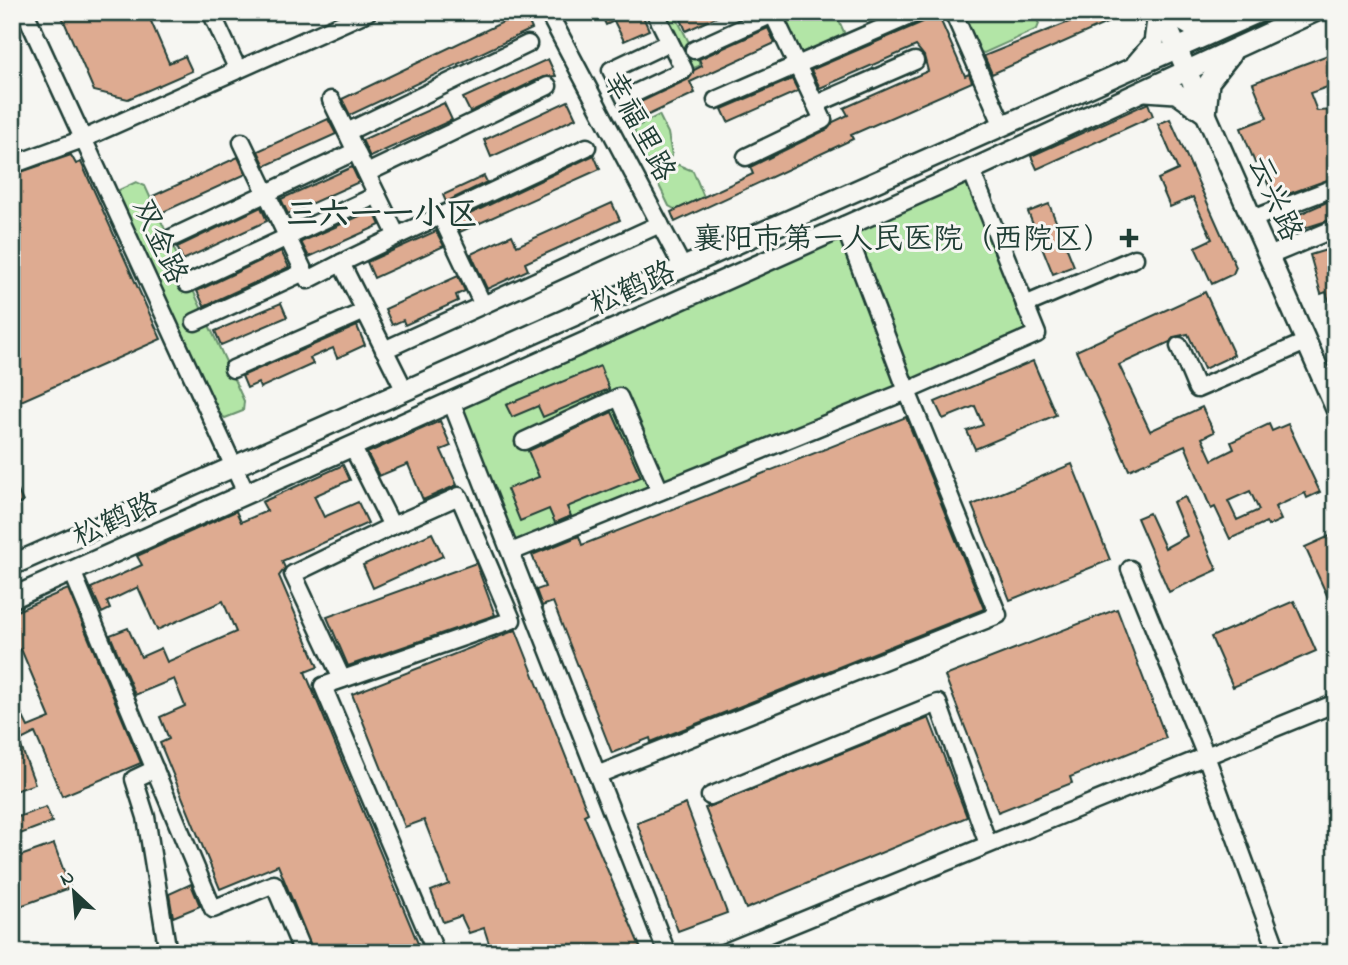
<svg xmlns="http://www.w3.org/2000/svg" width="1348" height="965" font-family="'Indie Flower','LXGW WenKai TC',sans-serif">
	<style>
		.green { fill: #b2e5a6; stroke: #68916d; stroke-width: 2 }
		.building { fill: #deab91; stroke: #1f3d34; stroke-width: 2; fill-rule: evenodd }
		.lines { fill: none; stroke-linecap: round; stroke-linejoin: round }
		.minor-casing { stroke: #1f3d34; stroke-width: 21 }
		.major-casing { stroke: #1f3d34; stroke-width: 24 }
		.minor { stroke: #f6f6f2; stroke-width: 16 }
		.major { stroke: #f6f6f2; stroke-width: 19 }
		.poi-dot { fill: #1f3d34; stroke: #f6f6f2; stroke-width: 2.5 }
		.labels { text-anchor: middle; stroke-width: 6; stroke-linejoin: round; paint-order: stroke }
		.street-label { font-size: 30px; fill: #1f3d34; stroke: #f6f6f2 }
		.poi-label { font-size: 30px; fill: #1f3d34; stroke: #f6f6f2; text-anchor: end }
		.neighbourhood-label { font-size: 32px; font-weight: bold; fill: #1f3d34; stroke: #f6f6f2 }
	</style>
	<rect width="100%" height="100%" fill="#f6f6f2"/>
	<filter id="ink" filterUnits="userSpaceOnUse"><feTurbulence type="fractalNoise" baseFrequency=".0143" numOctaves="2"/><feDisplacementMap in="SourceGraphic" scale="14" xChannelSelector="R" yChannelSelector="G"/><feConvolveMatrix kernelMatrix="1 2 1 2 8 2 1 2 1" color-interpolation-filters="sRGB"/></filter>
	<g filter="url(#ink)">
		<g class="green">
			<polygon points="808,12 835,12 844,32 842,38 799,58 784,23"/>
			<polygon points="960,12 1034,12 1039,24 1037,29 984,53 977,51"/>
			<polygon points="675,15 699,62 699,66 688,70 665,19"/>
			<polygon points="659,115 668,133 672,156 650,167 634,135 636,127"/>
			<polygon points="676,164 693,171 704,197 676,210 669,206 654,175"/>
			<polygon points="971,170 1037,334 511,552 451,401"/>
			<polygon points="136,182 145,186 244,401 243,411 225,418 216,411 115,197 119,190"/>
		</g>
		<g class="building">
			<polygon points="60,12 147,12 169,63 185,56 192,71 128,99 94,91"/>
			<polygon points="524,12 532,29 350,115 342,99"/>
			<polygon points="600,12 641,12 649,30 624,41 614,21 606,25"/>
			<polygon points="678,12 727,12 686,31"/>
			<polygon points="929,12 937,12 965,76 969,74 972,82 851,135 853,139 675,222 671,212 753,174 750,167 828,129 833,122 848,115 844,108 928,71 924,56 916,46 820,88 811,70 923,22"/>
			<polygon points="1094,12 1105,12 1109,22 992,74 984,56"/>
			<polygon points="768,28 775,43 690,82 695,93 640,119 634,105 689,79 694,70 702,66 699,59"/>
			<polygon points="1336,52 1336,84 1310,93 1317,111 1336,110 1336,138 1328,138 1336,155 1336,177 1274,199 1259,162 1255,163 1241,128 1267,118 1253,83"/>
			<polygon points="548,59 556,76 543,77 470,112 463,98"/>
			<polygon points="792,79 798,91 728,122 722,109"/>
			<polygon points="568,101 576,118 491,157 484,140"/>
			<polygon points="444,103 452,120 370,157 362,140"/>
			<polygon points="1148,103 1153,116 1037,169 1031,156"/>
			<polygon points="328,119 336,134 265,166 258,151"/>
			<polygon points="1170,119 1236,267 1233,274 1212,284 1195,247 1212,239 1193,197 1170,207 1158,179 1178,170 1158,124"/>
			<polygon points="71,155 76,164 81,162 161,339 12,405 12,175"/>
			<polygon points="594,155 600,169 460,232 455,221"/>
			<polygon points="238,157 246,174 161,213 153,196"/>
			<polygon points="352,167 359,182 288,214 281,199"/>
			<polygon points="484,176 487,182 446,202 443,195"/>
			<polygon points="1336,198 1336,218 1283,235 1279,223"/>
			<polygon points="612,203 620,220 525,263 528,270 487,289 471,254 512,235 517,246"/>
			<polygon points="1049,204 1074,266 1053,274 1028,212"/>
			<polygon points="261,207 267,221 183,260 177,247"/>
			<polygon points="373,210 380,225 309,257 301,242"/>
			<polygon points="436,231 444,246 374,278 367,262"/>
			<polygon points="1336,247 1336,316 1334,316 1326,292 1321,294 1310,255"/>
			<polygon points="281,251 289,267 204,306 197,291"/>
			<polygon points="458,276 465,291 456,295 458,301 405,325 403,320 392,325 385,309"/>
			<path d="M1205,292L1234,355L1204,369L1188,334L1174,337L1170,342L1119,365L1150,431L1202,407L1214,432L1202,438L1212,460L1234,449L1231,442L1269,424L1272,431L1288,424L1320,492L1307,498L1305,493L1275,507L1281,520L1268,526L1266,522L1230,539L1215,507L1211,509L1185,445L1129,470L1076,351ZM1250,491L1259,510L1237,520L1228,501Z"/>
			<polygon points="281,303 287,317 221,345 215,331"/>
			<polygon points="357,326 365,345 337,358 333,348 310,358 313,364 260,388 258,383 247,388 242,376"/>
			<polygon points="1033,361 1056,415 975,449 967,431 983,425 975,406 943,419 935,402"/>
			<polygon points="600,366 609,389 543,417 538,406 512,417 506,405"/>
			<polygon points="612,412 641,477 567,507 571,516 555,523 549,509 520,521 507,489 539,477 528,451"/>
			<polygon points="906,417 984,609 651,742 650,738 612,753 553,602 542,606 536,590 545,587 532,555 579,536 582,545"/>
			<polygon points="440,421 451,446 441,450 457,485 423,500 408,464 379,476 367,453"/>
			<polygon points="1072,464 1110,560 1010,600 972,505"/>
			<polygon points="343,465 350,480 314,496 324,517 358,502 368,523 282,561 285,568 279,576 318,667 305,672 422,953 314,953 278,865 220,889 160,743 169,739 160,717 185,706 174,679 135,695 110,635 128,628 141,657 161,648 167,662 236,632 223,601 157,630 138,587 107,602 110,609 102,613 91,588 142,565 137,556 236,511 241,522 267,511 262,502"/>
			<polygon points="12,478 23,502 12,507"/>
			<polygon points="1185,497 1217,570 1169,592 1137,518 1149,513 1165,548 1187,536 1173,502"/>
			<polygon points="432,533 443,556 373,588 363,565"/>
			<polygon points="1332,535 1336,543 1336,615 1305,547"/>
			<polygon points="476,563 495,615 348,666 327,617"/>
			<polygon points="68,589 141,763 62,796 35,733 19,741 35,784 12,792 12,694 28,727 50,718 21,649 15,651 12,644 12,613"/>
			<polygon points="1294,601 1316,651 1233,687 1211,637"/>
			<polygon points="1117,609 1166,738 1070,777 1072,783 998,812 945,676"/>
			<polygon points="516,630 588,813 584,815 641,949 632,953 492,953 484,928 469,933 461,916 443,922 431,891 449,884 424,820 405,827 352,694"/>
			<polygon points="929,718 967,817 746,909 705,808"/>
			<polygon points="686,804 727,913 678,931 637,823"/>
			<polygon points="46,807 52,822 12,837 12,819"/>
			<polygon points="54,844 70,888 12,909 12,859"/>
			<polygon points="191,884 200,906 173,917 169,894"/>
		</g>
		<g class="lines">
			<g class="minor-casing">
				<g id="minor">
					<polyline points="25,12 246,493"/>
					<polyline points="211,12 238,70"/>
					<polyline points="548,12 682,266"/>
					<polyline points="655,12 684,70 625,98 611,70 670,42"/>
					<polyline points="772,12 797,65 919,12"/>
					<polyline points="953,12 1003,126"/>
					<polyline points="694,50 773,14"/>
					<polyline points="331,100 397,236 341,263 404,389"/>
					<polyline points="716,100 797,65 823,120 746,157"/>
					<polyline points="816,104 915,61"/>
					<polyline points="347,132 528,44"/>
					<polyline points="242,142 308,280 341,263"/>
					<polyline points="12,165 83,139 368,12"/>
					<polyline points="367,173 548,86"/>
					<polyline points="1252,219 1336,187"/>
					<polyline points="397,236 587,147"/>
					<polyline points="167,240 356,151"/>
					<polyline points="1269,256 1336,228"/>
					<polyline points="187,284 377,195"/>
					<polyline points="483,305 660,224"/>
					<polyline points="1025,305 1135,258"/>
					<polyline points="195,322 304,272"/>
					<polyline points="1179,346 1197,389 1306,342"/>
					<polyline points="384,350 483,305 441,216"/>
					<polyline points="233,369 365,311"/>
					<polyline points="451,401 667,953"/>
					<polyline points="524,441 619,397 660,491"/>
					<polyline points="352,446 392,526 459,496 512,620 323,686 436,953"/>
					<polyline points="511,552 907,391 1037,334 971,170"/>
					<polyline points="1130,569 1206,756 1278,953"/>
					<polyline points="72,571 213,909 274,884 303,953"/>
					<polyline points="342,679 293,574 392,526"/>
					<polyline points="155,769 134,779 146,817 168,953"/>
					<polyline points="597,775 998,615 907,391 844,225"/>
					<polyline points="710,796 938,703 988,844"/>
					<polyline points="723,953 1336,703"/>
				</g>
			</g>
			<g class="major-casing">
				<g id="major">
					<polyline points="1161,12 1336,409"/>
					<polyline points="1167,12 1191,26 1220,28"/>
					<polyline points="1136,64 1154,43 1158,12"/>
					<polyline points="1146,91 1176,93 1206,114 1209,82 1231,54"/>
					<polyline points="12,565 1259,12"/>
					<polyline points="12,598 971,170 1314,12"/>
				</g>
			</g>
			<use href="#minor" class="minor"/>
			<use href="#major" class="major"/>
		</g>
	</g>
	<path class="poi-dot" d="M1125.5 227.5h7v7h7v7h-7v7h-7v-7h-7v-7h7z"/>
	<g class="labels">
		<g class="street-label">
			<text transform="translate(640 126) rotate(62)" y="10">幸福里路</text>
			<text transform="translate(1276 198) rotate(66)" y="10">云兴路</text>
			<text transform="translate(161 241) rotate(65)" y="10">双金路</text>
			<text transform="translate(632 287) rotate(-24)" y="10">松鹤路</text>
			<text transform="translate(115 519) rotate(-24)" y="10">松鹤路</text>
		</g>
		<g class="poi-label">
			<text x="1113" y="248">襄阳市第一人民医院（西院区）</text>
		</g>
		<g class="neighbourhood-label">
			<text x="382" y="224">三六一一小区</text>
		</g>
	</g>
	<rect width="1348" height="965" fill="none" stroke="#f6f6f2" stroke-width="42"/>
	<rect x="21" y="21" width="1306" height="923" fill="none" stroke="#1f3d34" stroke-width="2.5" filter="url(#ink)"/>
	<g transform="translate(74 892) rotate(334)" stroke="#f6f6f2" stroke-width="5" paint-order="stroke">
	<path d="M0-5L12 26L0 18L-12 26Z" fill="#1f3d34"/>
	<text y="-10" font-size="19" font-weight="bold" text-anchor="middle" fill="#1f3d34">N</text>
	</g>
</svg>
